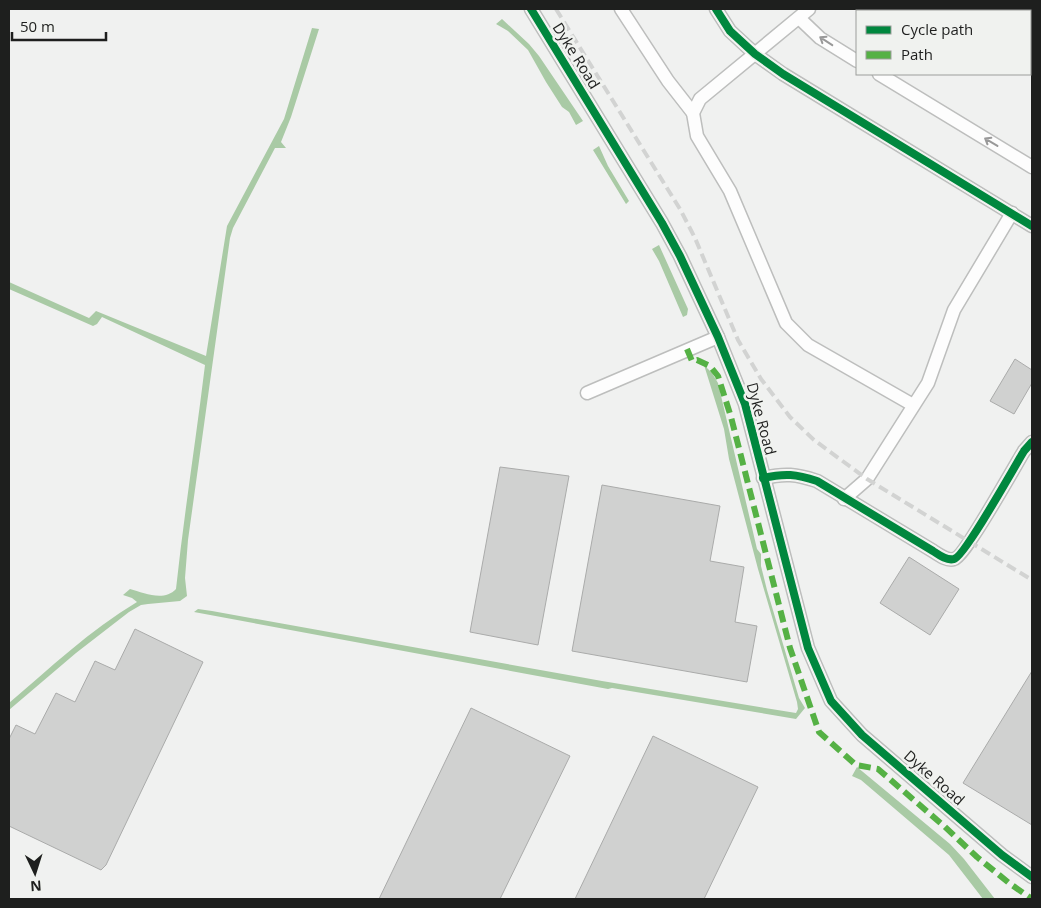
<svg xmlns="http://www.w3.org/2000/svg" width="1041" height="908" font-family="'Open Sans',sans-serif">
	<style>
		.water { fill: #a9caa5 }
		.building { fill: #d0d1d0; stroke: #aaabaa }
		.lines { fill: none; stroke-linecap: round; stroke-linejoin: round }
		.street-casing { stroke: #bdbebd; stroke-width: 15 }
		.street { stroke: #fdfdfd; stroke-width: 12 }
		.rail { stroke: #d2d3d2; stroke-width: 4; stroke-dasharray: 10 5; stroke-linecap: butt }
		.quiet { stroke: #55b145; stroke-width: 6; stroke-dasharray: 12 6; stroke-linecap: butt }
		.cycleway-casing { stroke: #f0f2ef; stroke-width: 11 }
		.cycleway { stroke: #00873e; stroke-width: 8 }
		.oneway { stroke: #999 }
		.labels { text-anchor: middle; stroke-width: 5; stroke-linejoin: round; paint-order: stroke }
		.street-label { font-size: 15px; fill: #1e1f1e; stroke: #f0f2ef }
	</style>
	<rect width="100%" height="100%" fill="#f0f1f0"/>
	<g class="water">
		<polygon points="502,19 529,44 539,56 583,121 576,125 569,112 562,107 546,82 528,50 508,31 496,24"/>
		<path d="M312,28L319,29L291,117L281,142L286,148H275L233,228L230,238L188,540L185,578L187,596L180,601L148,604L141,605L129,612L76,653L9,710V703C50,668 90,630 137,602L132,598L123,595L130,589C144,593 164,602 176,589C184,514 196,440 205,365L102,317L97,324L93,326L9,289V282L89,318L96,311L206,356L227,226L284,119Z"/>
		<polygon points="599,146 608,166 629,201 626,204 593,150"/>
		<polygon points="659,245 688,309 687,315 683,317 659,261 652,249"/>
		<polygon points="704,365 712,373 718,383 757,549 761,554 761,566 767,590 799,698 805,708 796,719 612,688 608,689 194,612 198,609 212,611 602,681 796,713 798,709 797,702 758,569 729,459 724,429"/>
		<polygon points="857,767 950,844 964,859 995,899 983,899 949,855 861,780 852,776"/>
	</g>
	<g class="building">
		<polygon points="1015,359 1032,370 1032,383 1014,414 990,401"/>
		<polygon points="500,467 569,476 538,645 470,632"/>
		<polygon points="602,485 720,506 710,561 744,567 735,622 757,626 747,682 572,651"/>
		<polygon points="909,557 959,589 930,635 880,603"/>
		<polygon points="135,629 203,662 106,865 101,870 9,826 9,739 16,725 35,734 56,693 75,702 95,661 115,670"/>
		<polygon points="1032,671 1032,825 963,783"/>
		<polygon points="471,708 570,756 500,899 379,899"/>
		<polygon points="653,736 758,787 704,899 575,899"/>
	</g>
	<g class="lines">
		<g class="street-casing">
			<g id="street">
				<polyline points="531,9 662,223 680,256 718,337 745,404 808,648 831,701 862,735 1002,855 1032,877"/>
				<polyline points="621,9 668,81 693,113"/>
				<polyline points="716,9 730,31 755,54 783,74 1032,226"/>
				<polyline points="809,9 700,99 693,113 697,136 730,191 786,323 808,345 913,405"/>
				<polyline points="940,9 944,11"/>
				<polyline points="799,18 820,38 857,61"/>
				<polyline points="1030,64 1032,65"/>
				<polyline points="879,74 1032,167"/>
				<polyline points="587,393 718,337"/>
				<path d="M763,478C785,473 796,474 817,481L933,551C939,555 947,561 954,559C964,557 1015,466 1024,451L1032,442"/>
				<polyline points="844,499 867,479 928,383 954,310 1012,213"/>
			</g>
		</g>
		<use href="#street" class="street"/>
		<polyline class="rail" points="556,9 680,209 695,238 738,340 761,379 790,417 814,440 867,479 1032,580"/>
		<polyline class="quiet" points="687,349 692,361 697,360 710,366 718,376 731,417 790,648 819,732 856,765 878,769 944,826 977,857 1009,883 1032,899"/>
		<g class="cycleway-casing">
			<g id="cycleway">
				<polyline points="531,9 662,223 680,256 718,337 745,404 808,648 831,701 862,735 1002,855 1032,877"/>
				<polyline points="716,9 730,31 755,54 783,74 1032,226"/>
				<path d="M763,478C785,473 796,474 817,481L933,551C939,555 947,561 954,559C964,557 1015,466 1024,451L1032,442"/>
			</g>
		</g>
		<use href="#cycleway" class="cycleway"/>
	</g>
	<defs><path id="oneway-shaft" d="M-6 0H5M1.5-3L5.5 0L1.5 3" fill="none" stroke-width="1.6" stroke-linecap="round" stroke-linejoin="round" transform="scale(1.25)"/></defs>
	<g class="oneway">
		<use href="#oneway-shaft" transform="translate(826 41) rotate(-147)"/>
		<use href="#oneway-shaft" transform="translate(991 142) rotate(-149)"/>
	</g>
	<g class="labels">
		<g class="street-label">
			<text transform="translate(576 56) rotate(58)" y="5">Dyke Road</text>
			<text transform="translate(761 419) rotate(75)" y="5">Dyke Road</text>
			<text transform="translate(934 778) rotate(41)" y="5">Dyke Road</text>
		</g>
	</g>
	<rect width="1041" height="908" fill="none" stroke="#1e1f1e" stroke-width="20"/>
	<rect x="856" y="10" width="175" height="65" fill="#f0f2ef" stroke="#9c9e9b"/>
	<rect x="866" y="26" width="25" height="8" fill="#00873e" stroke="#9c9e9b"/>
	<text x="901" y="35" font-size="15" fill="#1e1f1e">Cycle path</text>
	<rect x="866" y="51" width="25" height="8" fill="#55b145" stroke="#9c9e9b"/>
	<text x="901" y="60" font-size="15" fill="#1e1f1e">Path</text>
	<g transform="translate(35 873) rotate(176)" stroke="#f0f2ef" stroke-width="4" paint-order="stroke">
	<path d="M0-4L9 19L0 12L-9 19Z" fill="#1e1f1e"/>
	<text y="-8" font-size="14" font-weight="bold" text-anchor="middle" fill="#1e1f1e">N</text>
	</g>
	<path d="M12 32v8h94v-8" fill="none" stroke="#1e1f1e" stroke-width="2.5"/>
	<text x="20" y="32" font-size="15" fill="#1e1f1e" stroke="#f0f2ef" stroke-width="4" paint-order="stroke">50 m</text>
</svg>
